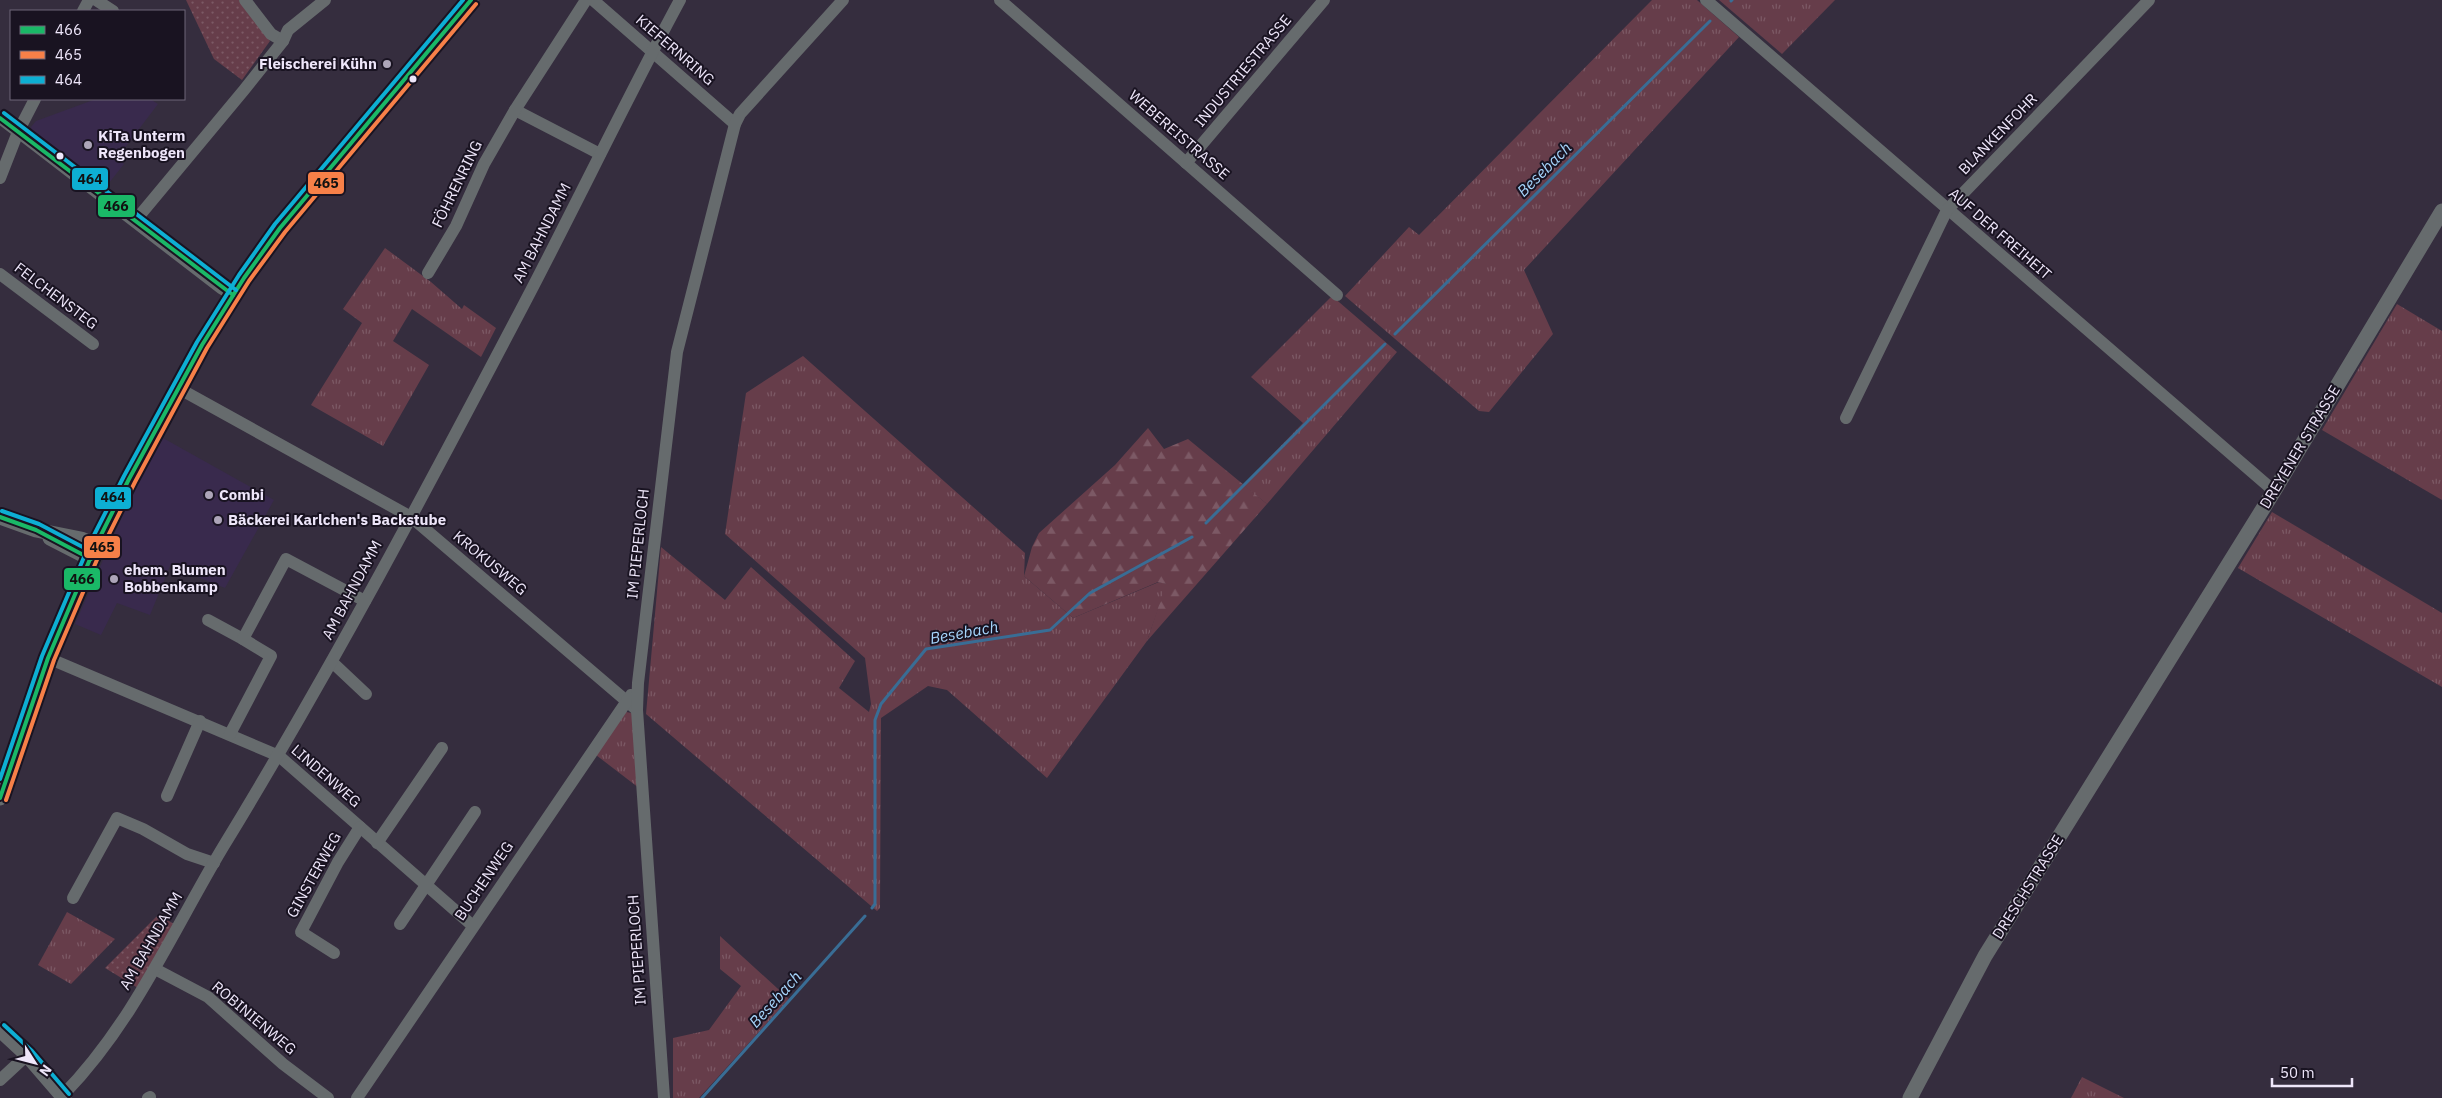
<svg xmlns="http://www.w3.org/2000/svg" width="2442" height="1098" font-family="'IBM Plex Sans',sans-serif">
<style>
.built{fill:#392a4d}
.grass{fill:url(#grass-tufts)}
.forest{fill:url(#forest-firs)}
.park{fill:url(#park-dots)}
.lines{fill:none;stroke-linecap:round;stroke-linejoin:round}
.stream{stroke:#396d95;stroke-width:3}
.minor{stroke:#666b6d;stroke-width:12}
.tertiary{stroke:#666b6d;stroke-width:15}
.bus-1-casing{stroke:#191321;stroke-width:8}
.bus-2-casing{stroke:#191321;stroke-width:8}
.bus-3-casing{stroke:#191321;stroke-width:8}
.bus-1{stroke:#1ab867;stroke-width:4}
.bus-2{stroke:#f78048;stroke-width:4}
.bus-3{stroke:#0dafd3;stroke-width:4}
.poi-dot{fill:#ada5b8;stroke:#191321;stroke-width:2}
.bus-dot{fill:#eee6fa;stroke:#191321;stroke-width:2}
.labels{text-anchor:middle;stroke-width:4;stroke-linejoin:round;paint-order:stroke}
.street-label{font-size:15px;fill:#eee6fa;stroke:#191321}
.poi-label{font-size:15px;font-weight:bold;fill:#eee6fa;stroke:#191321;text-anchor:start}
.water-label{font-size:16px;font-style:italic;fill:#a5d4fb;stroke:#191321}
.line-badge{stroke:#191321;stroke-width:2}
.pale-badge-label{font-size:14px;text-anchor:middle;font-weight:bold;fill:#111}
</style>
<defs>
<pattern id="grass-tufts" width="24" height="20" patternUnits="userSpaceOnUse" patternTransform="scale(1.25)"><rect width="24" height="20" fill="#663d4a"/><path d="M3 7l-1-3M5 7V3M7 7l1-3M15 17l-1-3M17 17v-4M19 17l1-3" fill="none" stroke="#7c5965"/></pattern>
<pattern id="forest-firs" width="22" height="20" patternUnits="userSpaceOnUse" patternTransform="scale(1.25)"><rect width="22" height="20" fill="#663d4a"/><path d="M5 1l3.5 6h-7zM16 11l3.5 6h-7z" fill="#7c5965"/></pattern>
<pattern id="park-dots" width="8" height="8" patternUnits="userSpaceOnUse" patternTransform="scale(1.25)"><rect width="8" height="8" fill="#663d4a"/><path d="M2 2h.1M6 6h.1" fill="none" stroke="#7c5965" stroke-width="1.8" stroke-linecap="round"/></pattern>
</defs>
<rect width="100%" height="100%" fill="#352d3e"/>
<g class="built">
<path d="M96,99H150L158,104L117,158L124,164L105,188L32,132L31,127L36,121Z"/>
<path d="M163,438L274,500L225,588L170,566L150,615L117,603L101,635L75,624L131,496Z"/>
</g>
<g class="grass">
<path d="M1652,0H1697L1739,37L1524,270L1553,334L1489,412L1479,411L1345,296L1409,227L1419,235Z"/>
<path d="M1719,0H1835L1782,54Z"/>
<path d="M385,248L431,282L462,309L464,305L496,328L481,357L412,309L393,341L429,365L383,446L311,405L362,323L343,309Z"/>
<path d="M1332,296L1397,352L1267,504L1243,485L1303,423L1251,377Z"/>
<path d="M2397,304L2442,331V500L2322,430Z"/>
<path d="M803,356L1025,553L1024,576L1073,618L1159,582L1167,584L1147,641L1047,778L947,690L928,686L881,718L880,908L877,911L646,714L661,547L725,600L751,567L855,661L839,688L869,712L871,704L865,658L725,534L746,393Z"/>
<path d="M2272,512L2442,613V687L2238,568Z"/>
<path d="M626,712L632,713L639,788L596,755Z"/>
<path d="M67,912L115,939L71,984L38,965Z"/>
<path d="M720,936L789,999L699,1098H673V1038L709,1030L741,986L720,969Z"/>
<path d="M2082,1077L2124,1098H2071Z"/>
</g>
<path class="forest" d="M1148,428L1164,449L1188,439L1267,504L1147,641L1166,584L1158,582L1073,618L1024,576L1032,547L1039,533L1115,465Z"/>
<g class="park">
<path d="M186,0H239L270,41L242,80L214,59Z"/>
<path d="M158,915L174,924L138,988L105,968Z"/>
</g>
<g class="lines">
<g class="stream">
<path d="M1731,1L1732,0"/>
<path d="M1395,334L1710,21"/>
<path d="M1206,523L1385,344"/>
<path d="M872,908L875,904V720L881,704L926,649L1050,630L1090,593L1192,537"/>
<path d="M702,1098L865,916"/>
</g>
<g class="minor">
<path d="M96,0L113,11"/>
<path d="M245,0L271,34L283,41"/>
<path d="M593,0L735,124"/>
<path d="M1000,0L1337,295"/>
<path d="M1706,0L2274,491"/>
<path d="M83,11L89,0"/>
<path d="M515,110L600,154"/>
<path d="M0,118L221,288L233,295"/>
<path d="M1186,163L1324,0"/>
<path d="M0,178L18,132L35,99"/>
<path d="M135,221L244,90L283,41L288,30L325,0"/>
<path d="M428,273L456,226L484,164L515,110L586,0"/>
<path d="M0,274L93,344"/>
<path d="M178,388L411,517L637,710"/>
<path d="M1846,418L1947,210L2149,0"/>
<path d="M208,620L243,639"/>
<path d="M48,658L279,756L473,926"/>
<path d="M332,662L366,694"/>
<path d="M230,734L271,656L243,639L286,559L365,601"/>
<path d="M167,796L200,721"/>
<path d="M377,843L442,748"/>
<path d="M73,898L117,818L143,829L187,854L214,863"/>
<path d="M400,924L475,812"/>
<path d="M334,953L301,932L338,862L360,827"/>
<path d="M155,969L208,997L283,1064L328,1098"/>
<path d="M0,1080L27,1055"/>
<path d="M62,1096C133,1024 172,932 223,847C331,670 428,487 524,304C577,203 626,100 680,0"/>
<path d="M148,1098L150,1097"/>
<path d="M357,1098L631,695"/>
<path d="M664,1098L637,710L638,683L677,352L735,124L740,114L843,0"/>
</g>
<g class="tertiary">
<path d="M0,517L36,530L81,539L96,545"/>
<path d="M50,538L91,559"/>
<path d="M0,798L48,658L96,545L129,479L202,345L244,278L280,228L471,0"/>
<path d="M0,1030L27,1055L64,1098"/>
<path d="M1910,1098L1985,956L2274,491L2442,211"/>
</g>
<defs>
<g id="bus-1">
<path d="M0,118L233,295"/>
<path d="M0,517L36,530L91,559"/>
<path d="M0,798L48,658L96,545L129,479L202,345L244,278L280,228L471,0"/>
</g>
<path id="bus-2" d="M6,800L54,660L102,548L135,482L207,348L249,281L285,232L476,4"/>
<g id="bus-3">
<path d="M4,113L236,290"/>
<path d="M2,511L39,524L94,553"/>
<path d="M0,779L42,656L90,543L124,476L197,342L239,275L275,224L463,0"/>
<path d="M4,1025L32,1051L69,1094"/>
</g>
</defs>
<use href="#bus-1" class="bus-1-casing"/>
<use href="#bus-2" class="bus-2-casing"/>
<use href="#bus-3" class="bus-3-casing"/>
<use href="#bus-1" class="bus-1"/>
<use href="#bus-2" class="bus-2"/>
<use href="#bus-3" class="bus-3"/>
</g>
<g class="poi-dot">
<circle cx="387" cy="64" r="5"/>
<circle cx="88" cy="145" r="5"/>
<circle cx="209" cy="495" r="5"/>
<circle cx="218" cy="520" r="5"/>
<circle cx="114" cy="579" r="5"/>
</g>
<g class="bus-dot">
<circle cx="413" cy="79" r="4.5"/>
<circle cx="60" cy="156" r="4.5"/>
</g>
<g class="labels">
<g class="street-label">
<text transform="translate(675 50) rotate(41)" y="5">KIEFERNRING</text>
<text transform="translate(1243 71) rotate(-50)" y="5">INDUSTRIESTRASSE</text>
<text transform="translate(1998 134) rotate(-46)" y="5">BLANKENFOHR</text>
<text transform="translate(1179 135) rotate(41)" y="5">WEBEREISTRASSE</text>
<text transform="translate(457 184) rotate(-64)" y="5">FÖHRENRING</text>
<text transform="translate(542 233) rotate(-63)" y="5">AM BAHNDAMM</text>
<text transform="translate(2000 234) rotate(41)" y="5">AUF DER FREIHEIT</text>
<text transform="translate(56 296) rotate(37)" y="5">FELCHENSTEG</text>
<text transform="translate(2300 447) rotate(-59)" y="5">DREYENER STRASSE</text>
<text transform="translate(638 544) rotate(-84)" y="5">IM PIEPERLOCH</text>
<text transform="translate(490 563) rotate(40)" y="5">KROKUSWEG</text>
<text transform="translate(352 590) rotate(-62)" y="5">AM BAHNDAMM</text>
<text transform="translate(326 776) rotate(41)" y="5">LINDENWEG</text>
<text transform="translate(314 875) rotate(-61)" y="5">GINSTERWEG</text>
<text transform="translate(484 881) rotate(-56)" y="5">BUCHENWEG</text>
<text transform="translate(2028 887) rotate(-58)" y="5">DRESCHSTRASSE</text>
<text transform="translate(151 941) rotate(-60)" y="5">AM BAHNDAMM</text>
<text transform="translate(637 950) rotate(-94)" y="5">IM PIEPERLOCH</text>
<text transform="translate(254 1018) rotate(40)" y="5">ROBINIENWEG</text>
</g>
<g class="poi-label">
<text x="377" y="69" text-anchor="end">Fleischerei Kühn</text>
<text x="98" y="141">KiTa Unterm<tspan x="98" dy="17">Regenbogen</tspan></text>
<text x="219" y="500">Combi</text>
<text x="228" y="525">Bäckerei Karlchen's Backstube</text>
<text x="124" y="575">ehem. Blumen<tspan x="124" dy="17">Bobbenkamp</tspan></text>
</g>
<g class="water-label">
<text transform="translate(1544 169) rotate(-45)" y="6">Besebach</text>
<text transform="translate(964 632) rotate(-10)" y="6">Besebach</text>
<text transform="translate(775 999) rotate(-48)" y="6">Besebach</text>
</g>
</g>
<g class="line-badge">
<rect x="71" y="167" width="38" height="24" rx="5" fill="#0dafd3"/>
<rect x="307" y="171" width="38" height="24" rx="5" fill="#f78048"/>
<rect x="97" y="194" width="39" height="24" rx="5" fill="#1ab867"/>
<rect x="94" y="486" width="38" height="24" rx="5" fill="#0dafd3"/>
<rect x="83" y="535" width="38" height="24" rx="5" fill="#f78048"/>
<rect x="63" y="567" width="38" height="24" rx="5" fill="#1ab867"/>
</g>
<g class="pale-badge-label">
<text x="90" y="184">464</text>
<text x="326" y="188">465</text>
<text x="116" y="211">466</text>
<text x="113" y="502">464</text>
<text x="102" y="552">465</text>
<text x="82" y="584">466</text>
</g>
<rect x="10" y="10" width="175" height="90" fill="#191321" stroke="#6e6778"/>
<rect x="20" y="26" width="25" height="8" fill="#1ab867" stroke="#6e6778"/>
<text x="55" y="35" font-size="15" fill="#eee6fa">466</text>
<rect x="20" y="51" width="25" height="8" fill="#f78048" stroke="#6e6778"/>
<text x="55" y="60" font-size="15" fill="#eee6fa">465</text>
<rect x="20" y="76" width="25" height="8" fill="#0dafd3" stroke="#6e6778"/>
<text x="55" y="85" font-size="15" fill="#eee6fa">464</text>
<g transform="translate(35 1063) rotate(126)" stroke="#191321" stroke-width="4" paint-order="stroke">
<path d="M0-4L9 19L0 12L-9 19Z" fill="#eee6fa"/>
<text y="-8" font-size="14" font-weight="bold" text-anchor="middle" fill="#eee6fa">N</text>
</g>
<path d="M2272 1078v8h80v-8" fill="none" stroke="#eee6fa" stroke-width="2.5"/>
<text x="2280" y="1078" font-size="15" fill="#eee6fa" stroke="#191321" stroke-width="4" paint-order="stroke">50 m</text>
</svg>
